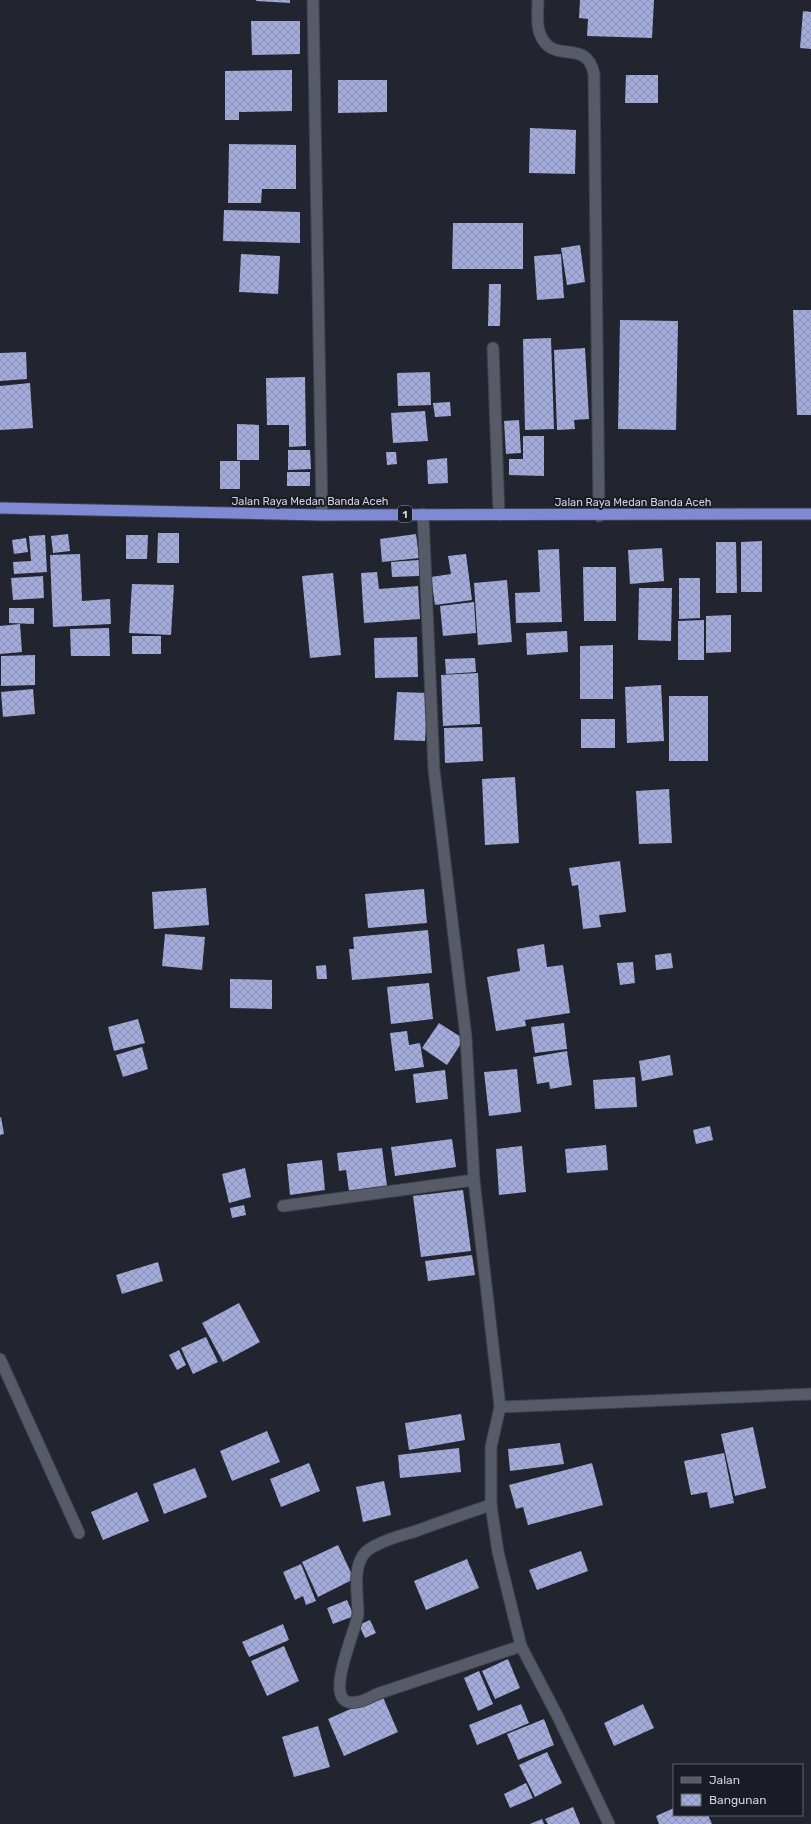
<svg xmlns="http://www.w3.org/2000/svg" width="811" height="1824" font-family="Rubik,sans-serif">
<style>
.building{fill:url(#building-cross-hatch)}
.lines{fill:none;stroke-linecap:round;stroke-linejoin:round}
.minor-casing{stroke:#3f404a;stroke-width:13}
.trunk-casing{stroke:#3f404a;stroke-width:13}
.minor{stroke:#575a67;stroke-width:11}
.trunk{stroke:#8089d4;stroke-width:11}
.labels{text-anchor:middle;stroke-width:4;stroke-linejoin:round;paint-order:stroke}
.shield{fill:#191b25;stroke:#999ba4;stroke-width:1}
.shield-label{font-size:10px;font-weight:bold;fill:#d0d2da}
.street-label{font-size:11px;fill:#d0d2da;stroke:#191b25}
</style>
<defs>
<pattern id="building-cross-hatch" width="8" height="8" patternUnits="userSpaceOnUse"><rect width="8" height="8" fill="#a3abda"/><path d="M0 0l8 8M0 8l8-8" fill="none" stroke="#8a90b4"/></pattern>
</defs>
<rect width="100%" height="100%" fill="#22242f"/>
<g class="building">
<path d="M256,0H290V3L256,1Z"/>
<path d="M580,0H654L652,38L587,36L588,19L579,18Z"/>
<path d="M803,11L811,12V49L800,48Z"/>
<path d="M251,21H300V54L252,55Z"/>
<path d="M292,70V111L239,112V120H225V71Z"/>
<path d="M626,75H658V103H625Z"/>
<path d="M338,80H387V112L338,113Z"/>
<path d="M530,128L576,130L575,174L529,173Z"/>
<path d="M229,144L296,145V189H262L261,203H228Z"/>
<path d="M224,210L300,212V243L223,241Z"/>
<path d="M453,223H523V269H452Z"/>
<path d="M580,245L585,282L567,285L561,248Z"/>
<path d="M241,254L280,256L278,294L239,292Z"/>
<path d="M561,254L564,298L537,300L534,256Z"/>
<path d="M489,284H501L500,326H488Z"/>
<path d="M793,310H811V415H797Z"/>
<path d="M620,320L678,321L676,430L618,429Z"/>
<path d="M551,338L554,429L525,430L523,339Z"/>
<path d="M585,348L589,419L574,420L575,429L557,430L554,350Z"/>
<path d="M26,352L27,379L0,381V353Z"/>
<path d="M430,372L431,405L398,406L397,373Z"/>
<path d="M305,377L306,446L289,447V425H267L266,378Z"/>
<path d="M30,383L33,428L0,430V386Z"/>
<path d="M450,402L451,416L435,417L433,403Z"/>
<path d="M425,411L428,441L393,443L391,413Z"/>
<path d="M519,420L521,453L506,454L504,421Z"/>
<path d="M237,424L259,425V460H237Z"/>
<path d="M523,436H544V476L509,475V459H523Z"/>
<path d="M288,450H310L311,469L288,470Z"/>
<path d="M386,452H396L397,464L387,465Z"/>
<path d="M447,458L448,483L428,484L427,460Z"/>
<rect x="220" y="461" width="20" height="28"/>
<rect x="287" y="472" width="23" height="14"/>
<path d="M158,533H179V563H157Z"/>
<path d="M68,534L70,551L53,553L51,536Z"/>
<path d="M416,534L419,558L382,562L380,539Z"/>
<path d="M45,535L47,572L14,574L13,562L31,561L29,536Z"/>
<path d="M126,535H148L147,559H126Z"/>
<path d="M26,538L28,552L14,554L12,540Z"/>
<path d="M762,541V592H741V542Z"/>
<path d="M716,542H736L737,593H716Z"/>
<path d="M662,548L664,581L630,584L628,550Z"/>
<path d="M559,549L562,622L516,623L515,593L540,592L538,550Z"/>
<path d="M80,554L82,601L110,599L111,624L53,627L50,555Z"/>
<path d="M466,554L472,600L435,605L431,577L451,574L448,556Z"/>
<path d="M419,560V576L392,577L391,562Z"/>
<path d="M583,567H616V621H584Z"/>
<path d="M377,572L379,589L418,586L420,619L364,623L361,573Z"/>
<path d="M333,573L341,655L310,658L302,576Z"/>
<path d="M43,576L44,598L13,600L11,578Z"/>
<path d="M679,578H700V618L679,619Z"/>
<path d="M507,580L512,642L478,645L474,583Z"/>
<path d="M132,584L174,585L171,635L129,633Z"/>
<path d="M639,588H672L671,641L638,640Z"/>
<path d="M474,602L476,633L443,636L440,606Z"/>
<path d="M9,608H34V624L9,623Z"/>
<path d="M731,615V652L706,653V616Z"/>
<path d="M704,620V660H678V621Z"/>
<path d="M20,624L22,652L0,654V626Z"/>
<path d="M109,628L110,656H71L70,629Z"/>
<path d="M567,631L568,652L527,655L526,633Z"/>
<rect x="132" y="636" width="29" height="18"/>
<path d="M417,637L418,677L375,678L374,638Z"/>
<path d="M613,645V699H580V646Z"/>
<path d="M35,655V685L1,686V656Z"/>
<path d="M475,658L476,672L446,674L445,659Z"/>
<path d="M478,673L480,724L443,726L441,675Z"/>
<path d="M661,685L664,741L627,743L625,687Z"/>
<path d="M33,689L35,714L3,717L1,692Z"/>
<path d="M397,692L428,693L425,741L394,740Z"/>
<rect x="669" y="696" width="39" height="65"/>
<rect x="581" y="719" width="34" height="29"/>
<path d="M482,727L483,761L445,763L444,728Z"/>
<path d="M515,777L519,843L485,845L482,779Z"/>
<path d="M669,789L672,843L639,844L636,791Z"/>
<path d="M620,861L626,912L599,915L601,927L583,929L578,885L572,886L569,868Z"/>
<path d="M206,888L209,925L154,929L152,892Z"/>
<path d="M424,889L427,923L368,928L365,894Z"/>
<path d="M428,930L432,973L352,980L349,949H354L353,937Z"/>
<path d="M165,934L205,937L202,970L162,966Z"/>
<path d="M544,944L547,967L563,965L570,1013L525,1020L526,1026L496,1031L487,977L520,971L517,949Z"/>
<path d="M671,953L673,968L656,970L655,955Z"/>
<path d="M633,962L635,983L620,985L617,963Z"/>
<path d="M326,965L327,979H317L316,966Z"/>
<path d="M230,979L272,980V1009L230,1008Z"/>
<path d="M429,983L433,1019L391,1024L387,987Z"/>
<path d="M138,1019L145,1043L114,1051L108,1027Z"/>
<path d="M439,1023L464,1039L447,1065L422,1048Z"/>
<path d="M564,1023L567,1049L535,1053L531,1027Z"/>
<path d="M407,1031L409,1045L420,1043L424,1067L395,1071L390,1033Z"/>
<path d="M142,1047L148,1069L123,1077L116,1055Z"/>
<path d="M567,1051L572,1085L550,1089L549,1082L537,1084L533,1057Z"/>
<path d="M670,1055L673,1075L642,1081L639,1061Z"/>
<path d="M517,1069L521,1112L489,1116L484,1072Z"/>
<path d="M445,1070L448,1099L416,1103L413,1074Z"/>
<path d="M635,1077L637,1107L595,1109L593,1080Z"/>
<path d="M1,1117L4,1134L0,1135V1118Z"/>
<path d="M710,1126L713,1140L696,1144L693,1130Z"/>
<path d="M452,1139L456,1167L395,1176L391,1147Z"/>
<path d="M606,1145L608,1170L567,1173L565,1149Z"/>
<path d="M522,1146L526,1192L499,1195L496,1149Z"/>
<path d="M382,1148L387,1186L349,1191L346,1170L339,1171L337,1153Z"/>
<path d="M322,1160L325,1190L290,1195L287,1164Z"/>
<path d="M245,1168L251,1197L229,1203L222,1174Z"/>
<path d="M463,1190L471,1251L421,1257L413,1196Z"/>
<path d="M244,1205L246,1215L232,1218L230,1208Z"/>
<path d="M472,1255L475,1275L428,1281L425,1261Z"/>
<path d="M158,1262L163,1281L122,1294L116,1275Z"/>
<path d="M239,1303L260,1342L223,1362L202,1323Z"/>
<path d="M206,1337L218,1362L193,1374L181,1348Z"/>
<path d="M179,1350L186,1365L177,1370L169,1355Z"/>
<path d="M461,1414L465,1440L409,1450L405,1423Z"/>
<path d="M753,1427L766,1488L735,1496L721,1434Z"/>
<path d="M267,1431L280,1462L232,1481L220,1451Z"/>
<path d="M560,1443L564,1464L510,1471L508,1449Z"/>
<path d="M459,1448L461,1472L400,1478L398,1455Z"/>
<path d="M724,1453L734,1503L710,1508L707,1492L691,1495L684,1461Z"/>
<path d="M309,1463L320,1491L281,1507L270,1479Z"/>
<path d="M592,1463L603,1505L528,1525L523,1507L516,1509L509,1485Z"/>
<path d="M195,1468L207,1497L164,1514L153,1484Z"/>
<path d="M384,1481L391,1515L363,1522L356,1487Z"/>
<path d="M137,1492L149,1521L103,1540L91,1512Z"/>
<path d="M338,1545L354,1579L318,1597L302,1562Z"/>
<path d="M581,1551L588,1571L537,1590L529,1570Z"/>
<path d="M467,1559L479,1588L426,1610L414,1581Z"/>
<path d="M301,1564L316,1601L306,1605L303,1596L295,1600L283,1572Z"/>
<path d="M347,1600L354,1616L333,1624L327,1608Z"/>
<path d="M370,1620L376,1633L365,1638L359,1625Z"/>
<path d="M283,1624L289,1640L249,1657L242,1642Z"/>
<path d="M284,1646L299,1681L267,1696L251,1661Z"/>
<path d="M508,1659L520,1688L495,1699L482,1671Z"/>
<path d="M479,1671L493,1704L478,1711L464,1678Z"/>
<path d="M382,1695L398,1732L344,1756L328,1719Z"/>
<path d="M521,1704L529,1723L477,1745L469,1725Z"/>
<path d="M643,1704L654,1728L614,1746L604,1723Z"/>
<path d="M544,1719L554,1745L518,1760L507,1734Z"/>
<path d="M318,1726L330,1767L294,1777L282,1737Z"/>
<path d="M547,1752L562,1783L535,1797L519,1765Z"/>
<path d="M526,1783L533,1798L510,1808L504,1794Z"/>
<path d="M573,1807L580,1824H548L545,1819Z"/>
<path d="M674,1808V1815H708L712,1824H659L656,1816Z"/>
<path d="M542,1819L544,1824H530Z"/>
</g>
<g class="lines">
<defs>
<g id="minor">
<path d="M313,0L322,515"/>
<path d="M538,0C538,10 536,25 540,34C553,67 586,36 594,74L599,516"/>
<path d="M493,348L499,515"/>
<path d="M423,514L434,770L466,1037L474,1180L500,1407L491,1447V1505L498,1552L521,1646L559,1719L609,1824"/>
<path d="M283,1206L474,1180"/>
<path d="M0,1359L79,1533"/>
<path d="M500,1407L811,1394"/>
<path d="M491,1505C466,1513 441,1522 416,1531C404,1535 390,1538 379,1544C373,1546 365,1551 362,1557C353,1571 358,1598 358,1614C357,1629 318,1710 357,1702C364,1701 371,1697 377,1694L521,1646"/>
</g>
<path id="trunk" d="M0,508L322,515L811,514"/>
</defs>
<use href="#minor" class="minor-casing"/>
<use href="#trunk" class="trunk-casing"/>
<use href="#minor" class="minor"/>
<use href="#trunk" class="trunk"/>
</g>
<g class="labels">
<rect class="shield" x="398" y="506" width="14" height="16" rx="3"/>
<g class="shield-label">
<text x="405" y="518">1</text>
</g>
<g class="street-label">
<text x="310" y="505">Jalan Raya Medan Banda Aceh</text>
<text x="633" y="506">Jalan Raya Medan Banda Aceh</text>
</g>
</g>
<rect x="673" y="1764" width="130" height="52" fill="#191b25" stroke="#62646d"/>
<rect x="681" y="1777" width="20" height="6" fill="#575a67" stroke="#62646d"/>
<text x="709" y="1784" font-size="12" fill="#d0d2da">Jalan</text>
<rect x="681" y="1794" width="20" height="12" fill="url(#building-cross-hatch)" stroke="#62646d"/>
<text x="709" y="1804" font-size="12" fill="#d0d2da">Bangunan</text>
</svg>
